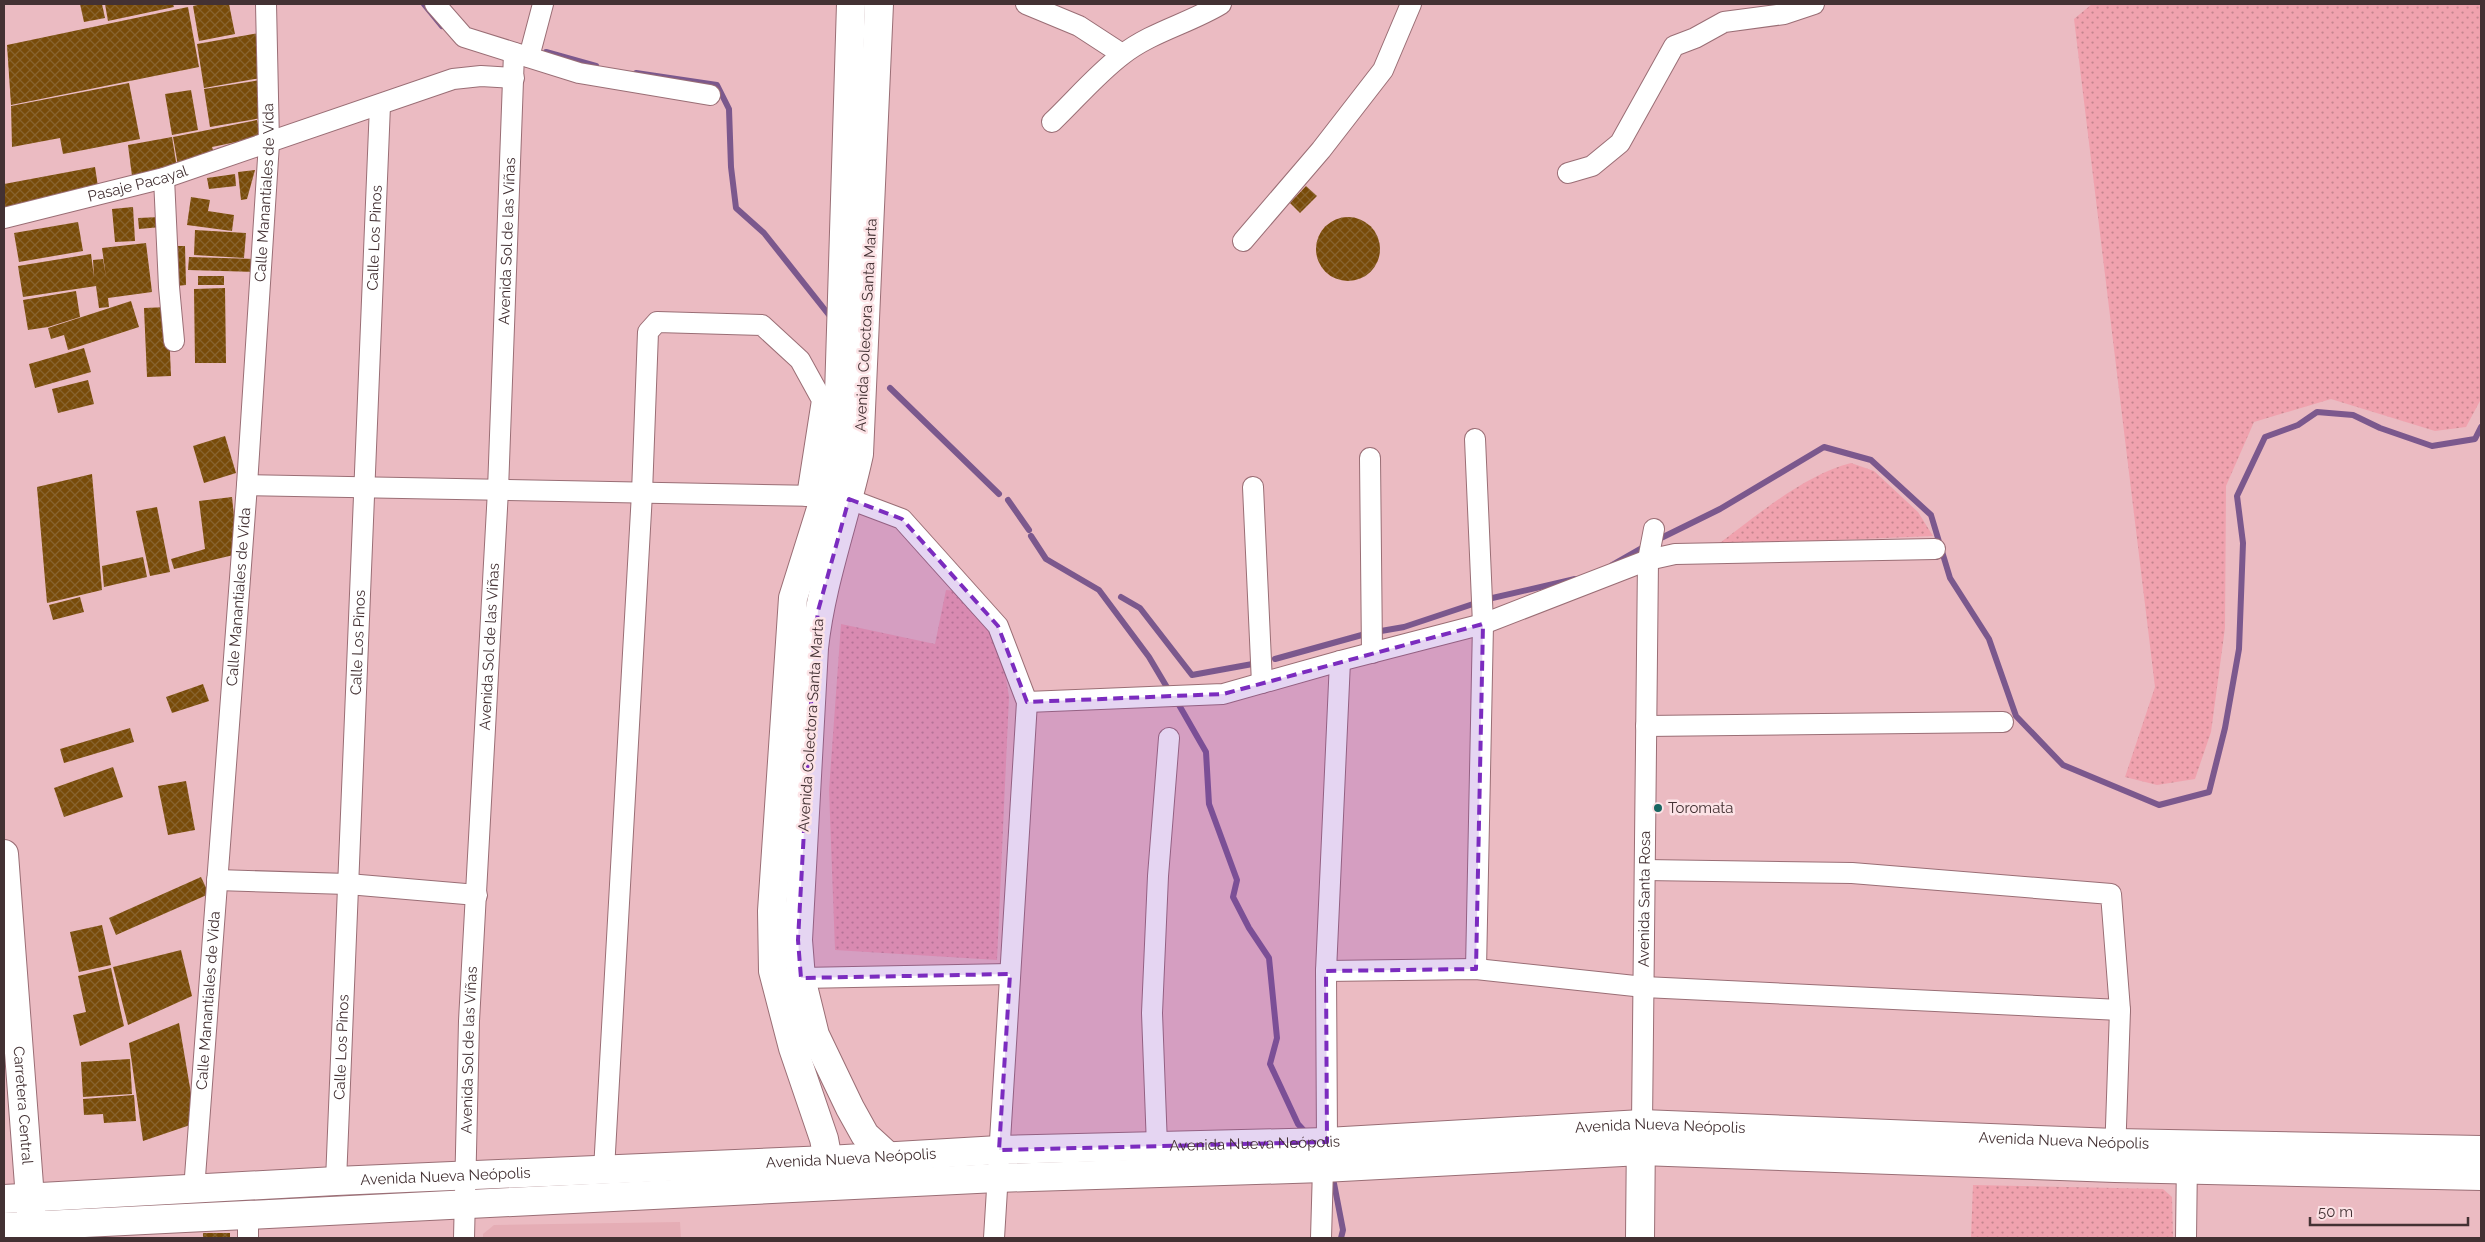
<svg xmlns="http://www.w3.org/2000/svg" width="2485" height="1242" font-family="Raleway,sans-serif">
<style>
.built{fill:#e5adb5}
.grass{fill:url(#grass-dots)}
.lines{fill:none;stroke-linecap:round;stroke-linejoin:round}
.stream{stroke:#7b588d;stroke-width:6}
.building{fill:url(#building-cross-hatch)}
.street-casing{stroke:#9a6e75;stroke-width:22}
.secondary-casing{stroke:#9a6e75;stroke-width:30}
.highway-casing{stroke:#9a6e75;stroke-width:30}
.street{stroke:#fff;stroke-width:20}
.secondary{stroke:#fff;stroke-width:28}
.highway{stroke:#fff;stroke-width:28}
.marked{fill:#7b2cbf;fill-opacity:0.2;stroke:#7b2cbf;stroke-width:4;stroke-dasharray:10 6;stroke-linejoin:round}
.poi-dot{fill:#196661;stroke:#fce3e6;stroke-width:2}
.labels{text-anchor:middle;stroke-width:5;stroke-linejoin:round;paint-order:stroke}
.street-label{font-size:15px;fill:#433133;stroke:#fce3e6}
.poi-label{font-size:15px;fill:#433133;stroke:#fce3e6;text-anchor:start}
</style>
<defs>
<pattern id="grass-dots" width="8" height="8" patternUnits="userSpaceOnUse" patternTransform="scale(1.25)"><rect width="8" height="8" fill="#f0a2ae"/><path d="M2 2h.1M6 6h.1" fill="none" stroke="#c4858e" stroke-width="1.8" stroke-linecap="round"/></pattern>
<pattern id="building-cross-hatch" width="8" height="8" patternUnits="userSpaceOnUse" patternTransform="scale(1.25)"><rect width="8" height="8" fill="#784b09"/><path d="M0 0l8 8M0 8l8-8" fill="none" stroke="#88632e"/></pattern>
</defs>
<rect width="100%" height="100%" fill="#ebbbc2"/>
<path class="built" d="M680,1222L681,1238H483V1234L494,1225Z"/>
<g class="grass">
<path d="M2092,4H2481V399L2466,427L2435,431L2331,399L2254,422L2226,486L2225,628L2211,732L2195,779L2157,785L2125,777L2155,687L2074,19Z"/>
<path d="M1851,463L1874,471L1918,512L1933,536L1717,545C1758,515 1802,476 1851,463Z"/>
<path d="M946,590L970,592L1000,640L1009,697L997,960L835,950L829,790L841,624L935,644Z"/>
<path d="M1973,1185L2163,1189L2172,1197L2173,1238H1971Z"/>
</g>
<g class="lines">
<g class="stream">
<path d="M424,4L442,26"/>
<path d="M546,52L596,66"/>
<path d="M636,73L717,85L729,109L731,167L736,208L764,233L833,320"/>
<path d="M890,388L999,494"/>
<path d="M1008,500L1029,530"/>
<path d="M1031,536L1046,559L1099,590L1149,657L1168,689"/>
<path d="M1657,540L1720,509L1824,447L1871,460L1931,515L1950,578L1989,639L2016,716L2063,765L2159,805L2209,792L2225,728L2239,649L2243,543L2237,496L2265,437L2298,425L2317,412L2353,415L2380,428L2432,446L2475,439L2481,427"/>
<path d="M1612,565L1647,545"/>
<path d="M1121,597L1140,608L1192,675L1258,663"/>
<path d="M1381,631L1404,627L1488,599L1575,579"/>
<path d="M1275,659L1369,633"/>
<path d="M1179,705L1206,752L1209,804L1237,880L1233,897L1249,928L1269,958L1277,1038L1270,1064L1298,1124L1308,1135"/>
<path d="M1332,1173L1343,1230L1341,1238"/>
</g>
</g>
<g class="building">
<path d="M80,4H102L105,18L84,22Z"/>
<path d="M105,4H173L174,7L108,21Z"/>
<path d="M202,4H229L235,34L199,41L193,6Z"/>
<path d="M188,7L199,67L11,105L7,45Z"/>
<path d="M259,33L266,77L204,88L197,44Z"/>
<path d="M260,80L267,117L210,127L204,89Z"/>
<path d="M129,83L140,139L63,154L60,138L12,147L11,106Z"/>
<path d="M191,90L198,130L172,135L165,94Z"/>
<path d="M257,120L261,137L212,147L216,159L178,166L173,137Z"/>
<path d="M172,137L177,168L132,176L128,145Z"/>
<path d="M95,167L99,193L4,211V184Z"/>
<path d="M255,170L247,199L241,200L238,172Z"/>
<path d="M235,174L236,186L209,189L207,178Z"/>
<path d="M1306,186L1317,196L1300,213L1290,203Z"/>
<path d="M191,197L210,200L208,211L234,215L232,231L187,225Z"/>
<path d="M133,207L135,241L115,242L112,209Z"/>
<circle cx="1348" cy="249" r="32"/>
<path d="M160,217L161,227L139,229L138,218Z"/>
<path d="M78,222L83,251L19,262L14,233Z"/>
<path d="M195,230L246,233L244,258L194,255Z"/>
<path d="M146,243L152,292L108,298L109,307L99,308L96,286L23,297L18,266L91,254L94,277L93,260L103,259L106,277L102,248Z"/>
<path d="M175,246H185L186,285L176,286Z"/>
<path d="M189,257L257,259L256,272L188,270Z"/>
<rect x="198" y="276" width="26" height="9"/>
<path d="M225,288L226,363H195L194,289Z"/>
<path d="M76,291L80,317L48,327L28,330L23,300Z"/>
<path d="M131,301L139,327L68,350L64,335L51,339L48,328Z"/>
<path d="M168,307L171,376L147,377L144,308Z"/>
<path d="M84,348L91,372L35,388L29,364Z"/>
<path d="M88,380L94,404L58,413L52,389Z"/>
<path d="M225,436L236,473L204,483L193,446Z"/>
<path d="M92,474L102,590L47,603L37,487Z"/>
<path d="M232,497L238,554L174,569L171,559L205,549L199,501Z"/>
<path d="M157,507L170,572L150,576L136,511Z"/>
<path d="M143,557L147,577L104,587L102,566Z"/>
<path d="M80,597L84,612L53,620L49,605Z"/>
<path d="M203,684L209,701L172,713L166,697Z"/>
<path d="M130,728L134,742L64,763L60,749Z"/>
<path d="M113,767L123,797L64,817L54,788Z"/>
<path d="M186,781L195,830L168,835L158,786Z"/>
<path d="M201,877L209,894L116,935L109,918Z"/>
<path d="M102,925L111,965L79,972L70,932Z"/>
<path d="M181,950L192,996L128,1025L113,967Z"/>
<path d="M111,968L124,1026L80,1046L73,1015L86,1012L78,976Z"/>
<path d="M179,1023L196,1123L143,1141L129,1043Z"/>
<path d="M130,1059L132,1094L83,1097L81,1062Z"/>
<path d="M134,1095L136,1121L104,1123L103,1114L84,1115L83,1099Z"/>
<rect x="203" y="1233" width="27" height="5"/>
</g>
<g class="lines">
<defs>
<g id="street">
<path d="M435,4L464,37L579,73L710,95"/>
<path d="M1026,4L1079,26L1122,54"/>
<path d="M529,57L543,4"/>
<path d="M1052,122C1075,100 1097,74 1122,55C1151,32 1190,23 1221,4"/>
<path d="M1568,173L1592,166L1620,143L1674,46L1695,38L1724,22L1784,14L1814,4"/>
<path d="M164,178L169,287L174,341"/>
<path id="s1" d="M4,218L164,178L453,79L481,76L514,78"/>
<path d="M1243,241L1321,150L1383,70L1411,4"/>
<path d="M1475,439L1483,624L1476,969"/>
<path d="M1370,458L1372,653"/>
<path d="M247,485L820,496"/>
<path d="M1253,487L1262,683"/>
<path d="M849,499L902,519L998,626L1027,702L994,1238"/>
<path d="M1027,702L1223,694L1340,661L1483,624L1648,560L1675,554L1935,549"/>
<path d="M1646,726L2003,722"/>
<path d="M1645,870L1852,873L2111,894L2120,1010L2115,1155"/>
<path d="M217,880L348,884L477,895"/>
<path d="M1326,971L1476,969L1644,987L2120,1010"/>
<path d="M801,978L1010,974"/>
<path id="s2" d="M1642,1124L1648,560L1654,529"/>
<path d="M1327,1142L1326,971L1340,661"/>
<path d="M1157,1146L1152,1013L1158,876L1169,738"/>
<path d="M604,1170L642,493L648,332L657,322L762,325L800,360L822,400L807,496"/>
<path id="s3" d="M336,1181L380,105"/>
<path id="s4" d="M194,1190L247,485L269,143L266,4"/>
<path d="M248,1238V1214"/>
<path id="s5" d="M464,1238L469,1021L498,490L514,53"/>
<path d="M1321,1238L1323,1168"/>
<path d="M2186,1238L2187,1158"/>
</g>
<g id="secondary">
<path d="M879,4L859,454C845,519 821,582 814,648L798,940L801,978L815,1035L850,1108L865,1135L889,1157"/>
<path d="M828,1160L824,1139L793,1048L773,971L772,911L793,598L825,496L838,428L851,4"/>
<path id="s6" d="M4,1199L336,1181L828,1160L999,1150L1327,1142L1642,1124L2115,1143L2481,1150"/>
<path d="M4,1227L997,1178L1323,1168L1641,1151L2115,1168L2481,1176"/>
<path d="M1640,1238L1641,1132"/>
</g>
<g id="highway">
<path id="s7" d="M4,854L33,1238"/>
</g>
</defs>
<use href="#street" class="street-casing"/>
<use href="#secondary" class="secondary-casing"/>
<use href="#highway" class="highway-casing"/>
<use href="#street" class="street"/>
<use href="#secondary" class="secondary"/>
<use href="#highway" class="highway"/>
</g>
<path class="marked" d="M849,499L902,519L998,626L1027,702L1223,694L1483,624L1476,969L1326,971L1327,1142L999,1150L1010,974L801,978L798,940L814,648L818,611Z"/>
<circle class="poi-dot" cx="1658" cy="808" r="5"/>
<g class="labels">
<g class="street-label">
<text dy="5" stroke="none"><textPath href="#s1" startOffset="138">Pasaje Pacayal</textPath></text>
<text dy="5" stroke="none"><textPath href="#s4" startOffset="1000">Calle Manantiales de Vida</textPath></text>
<text dy="5" stroke="none"><textPath href="#s3" startOffset="944">Calle Los Pinos</textPath></text>
<text dy="5" stroke="none"><textPath href="#s5" startOffset="998">Avenida Sol de las Viñas</textPath></text>
<text transform="translate(866 325) rotate(-87)" y="5">Avenida Colectora Santa Marta</text>
<text dy="5" stroke="none"><textPath href="#s4" startOffset="595">Calle Manantiales de Vida</textPath></text>
<text dy="5" stroke="none"><textPath href="#s3" startOffset="539">Calle Los Pinos</textPath></text>
<text dy="5" stroke="none"><textPath href="#s5" startOffset="592">Avenida Sol de las Viñas</textPath></text>
<text transform="translate(811 725) rotate(-86)" y="5">Avenida Colectora Santa Marta</text>
<text dy="5" stroke="none"><textPath href="#s2" startOffset="225">Avenida Santa Rosa</textPath></text>
<text dy="5" stroke="none"><textPath href="#s4" startOffset="190">Calle Manantiales de Vida</textPath></text>
<text dy="5" stroke="none"><textPath href="#s3" startOffset="134">Calle Los Pinos</textPath></text>
<text dy="5" stroke="none"><textPath href="#s5" startOffset="188">Avenida Sol de las Viñas</textPath></text>
<text dy="5" stroke="none"><textPath href="#s7" startOffset="252">Carretera Central</textPath></text>
<text dy="5" stroke="none"><textPath href="#s6" startOffset="1658">Avenida Nueva Neópolis</textPath></text>
<text dy="5" stroke="none"><textPath href="#s6" startOffset="2062">Avenida Nueva Neópolis</textPath></text>
<text dy="5" stroke="none"><textPath href="#s6" startOffset="1252">Avenida Nueva Neópolis</textPath></text>
<text dy="5" stroke="none"><textPath href="#s6" startOffset="848">Avenida Nueva Neópolis</textPath></text>
<text dy="5" stroke="none"><textPath href="#s6" startOffset="442">Avenida Nueva Neópolis</textPath></text>
</g>
<g class="poi-label">
<text x="1668" y="813">Toromata</text>
</g>
</g>
<rect width="2485" height="1242" fill="none" stroke="#433133" stroke-width="10"/>
<path d="M2310 1217v8h158v-8" fill="none" stroke="#433133" stroke-width="2.5"/>
<text x="2318" y="1217" font-size="15" fill="#433133" stroke="#fce3e6" stroke-width="4" paint-order="stroke">50 m</text>
</svg>
